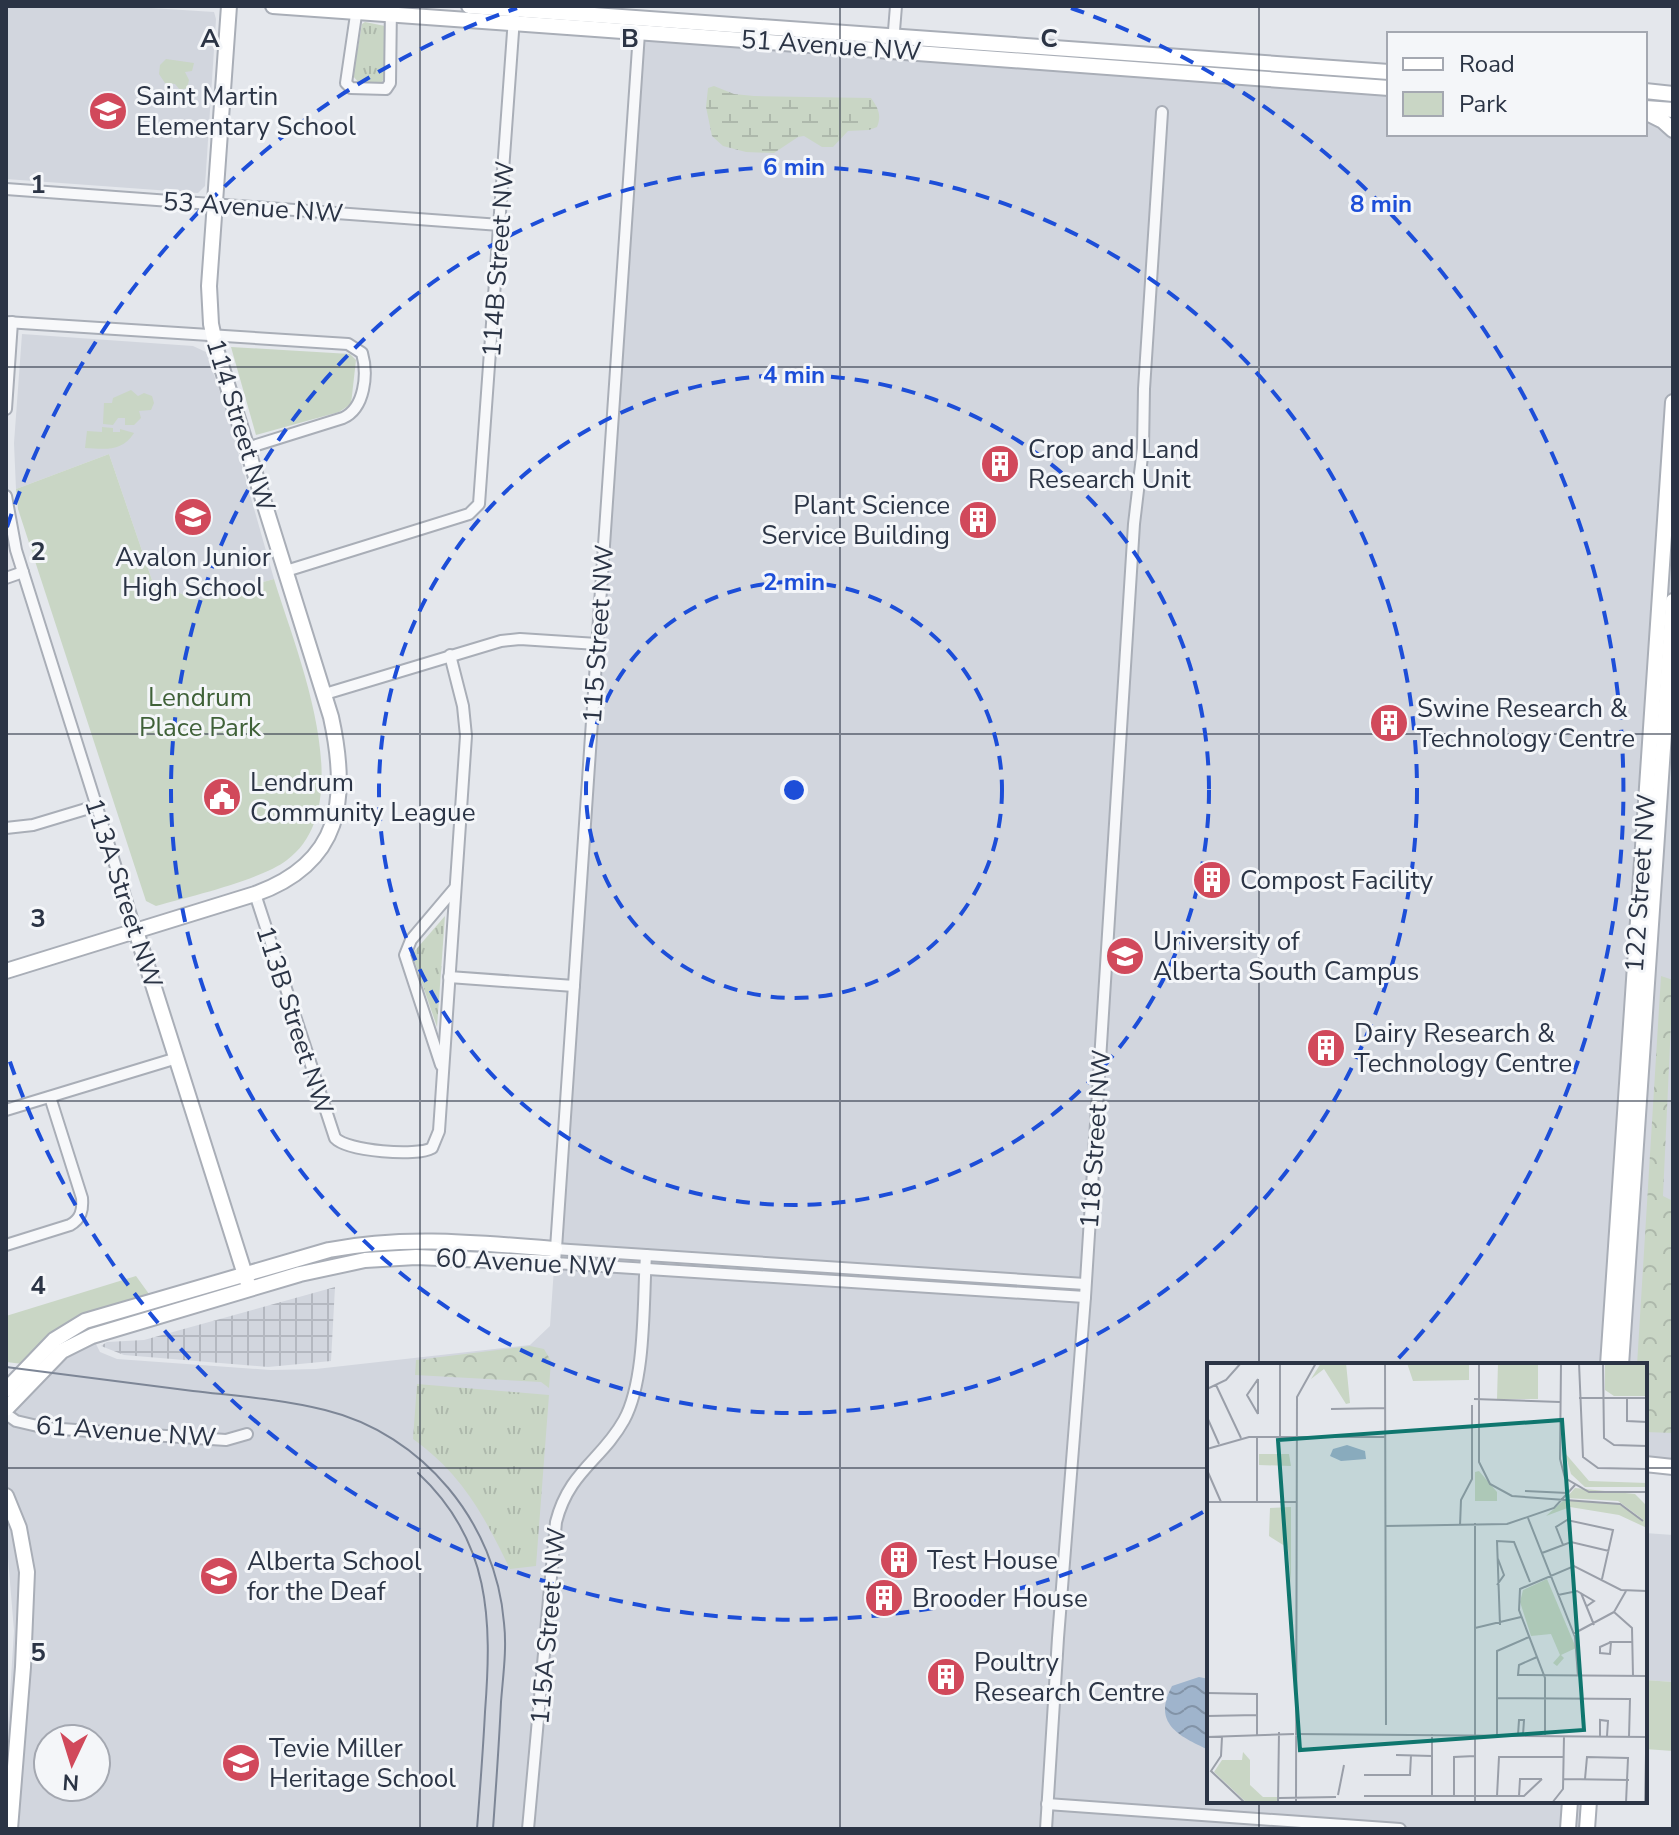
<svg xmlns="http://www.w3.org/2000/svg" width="1679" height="1835" font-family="'Nunito Sans',sans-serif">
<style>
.built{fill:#d2d6de;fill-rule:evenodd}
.industrial{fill:url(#industrial-grid)}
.grass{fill:url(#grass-tufts)}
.forest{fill:url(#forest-crowns)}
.wetland{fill:url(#wetland-marsh)}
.park{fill:#c9d6c5}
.water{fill:url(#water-waves)}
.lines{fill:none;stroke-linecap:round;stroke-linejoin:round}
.street-casing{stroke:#a9aeb7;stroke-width:14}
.secondary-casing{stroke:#a9aeb7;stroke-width:18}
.street{stroke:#f7f8fa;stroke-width:10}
.secondary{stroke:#fff;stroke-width:14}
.tram{stroke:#7d8696;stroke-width:2}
.grid{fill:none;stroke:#2b3445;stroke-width:2;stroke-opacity:0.55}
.ring{fill:none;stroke:#1d4ed8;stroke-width:4;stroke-dasharray:14 10}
.labels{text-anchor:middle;stroke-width:6;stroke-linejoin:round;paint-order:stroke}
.street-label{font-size:26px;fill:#2b3445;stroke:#f4f6f9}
.poi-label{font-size:26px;fill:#2b3445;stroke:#f4f6f9;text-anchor:start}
.park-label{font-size:26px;fill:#3f6138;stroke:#f4f6f9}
.inset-road{fill:none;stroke:#9a9fa9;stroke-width:2}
.view{fill:#0f766e;fill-opacity:0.15;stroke:#0f766e;stroke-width:4}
.inset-edge{fill:none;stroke:#2b3445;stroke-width:4}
.grid-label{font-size:26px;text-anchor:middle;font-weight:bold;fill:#2b3445;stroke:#f4f6f9;stroke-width:6;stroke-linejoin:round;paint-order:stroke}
.centre{fill:#1d4ed8;stroke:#f4f6f9;stroke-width:4}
.ring-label{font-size:24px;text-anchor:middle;font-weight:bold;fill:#1d4ed8;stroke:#f4f6f9;stroke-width:6;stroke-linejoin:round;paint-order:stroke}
</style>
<defs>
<pattern id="industrial-grid" width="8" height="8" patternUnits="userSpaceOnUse" patternTransform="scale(2)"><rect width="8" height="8" fill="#d2d6de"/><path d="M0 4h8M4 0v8" fill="none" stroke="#b4b8c0"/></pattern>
<pattern id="grass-tufts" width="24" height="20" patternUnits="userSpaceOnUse" patternTransform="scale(2)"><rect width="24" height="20" fill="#c9d6c5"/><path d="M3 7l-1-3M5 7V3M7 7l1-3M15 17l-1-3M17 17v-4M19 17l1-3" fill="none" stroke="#adb8ab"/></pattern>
<pattern id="forest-crowns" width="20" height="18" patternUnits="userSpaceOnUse" patternTransform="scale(2)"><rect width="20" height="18" fill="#c9d6c5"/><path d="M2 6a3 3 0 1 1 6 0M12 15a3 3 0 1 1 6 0" fill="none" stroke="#adb8ab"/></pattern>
<pattern id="wetland-marsh" width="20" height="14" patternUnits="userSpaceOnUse" patternTransform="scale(2)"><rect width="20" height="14" fill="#c9d6c5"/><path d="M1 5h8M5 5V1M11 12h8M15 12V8" fill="none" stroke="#adb8ab"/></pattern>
<pattern id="water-waves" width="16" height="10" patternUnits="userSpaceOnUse" patternTransform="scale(2)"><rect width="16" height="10" fill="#9fb4cc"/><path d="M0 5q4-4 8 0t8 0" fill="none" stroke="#8293a7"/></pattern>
</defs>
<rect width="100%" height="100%" fill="#e4e7ec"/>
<g class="built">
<path d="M6,6H120L214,12L216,19L205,186L198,193L6,179Z"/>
<path d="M639,33L893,43L1389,80V134H1645V99L1673,101V1466L1645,1464V1365H1209V1801H1582L1580,1829H6V1756L14,1631L6,1533V1399L46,1357L88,1328L100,1352L117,1359L271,1370L316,1369L530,1345L550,1326ZM48,1739H96V1787H48Z"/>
<path d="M22,334L193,346L206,352L226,410L274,579L198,600L153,583L109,454L16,489L14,443Z"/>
<path d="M1645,1533L1673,1535V1682L1645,1680Z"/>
</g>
<path class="industrial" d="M335,1287L331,1361L268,1367L124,1355L101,1346L107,1342L144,1340Z"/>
<g class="grass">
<path d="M365,22L385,26V76L381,84L359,83L353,76L362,24Z"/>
<path d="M445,916L437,1027L412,954Z"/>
<path d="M417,1384L549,1395L536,1566L510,1569C484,1516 463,1475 413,1439Z"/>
</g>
<g class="forest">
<path d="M1661,976L1673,980L1663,1196L1673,1201V1433L1645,1432V1365H1637Z"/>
<path d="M530,1346L544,1349L551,1361L549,1388L541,1382L415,1375L416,1360Z"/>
</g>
<path class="wetland" d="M714,86L734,94L754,96L871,98C878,108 882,115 877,127L869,130L848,131L833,147H822L804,136L798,137L774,153L746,152L723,146L712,136L706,107L708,88Z"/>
<g class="park">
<path d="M166,59L194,63L192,71L185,72L189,80L187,88L180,90L175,84L165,83L159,74L160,65Z"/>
<path d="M231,347L350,354L356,360L351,404L339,412L256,435Z"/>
<path d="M131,390L138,396L144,393L152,396L154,403L151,410L139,411L141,418L134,425H125V418H118L113,425L103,424L104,403H112L113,398Z"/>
<path d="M102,427L113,428V432H120V429L134,433C122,452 106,449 85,448L87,431L102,432Z"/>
<path d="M109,454L153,583L198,600L274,579C295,649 362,804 287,860C261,880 189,897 156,906L146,901L18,509L16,489Z"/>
<path d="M136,1276L149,1294L93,1312L23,1364L6,1362V1316Z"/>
<path d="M1645,1680L1673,1682V1751L1645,1749Z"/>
</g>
<path class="water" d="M1199,1677L1209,1679V1750C1178,1736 1152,1723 1172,1686Z"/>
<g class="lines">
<defs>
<g id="street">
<path d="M357,8L346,83L351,88L386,89L390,83L391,6"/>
<path d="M639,33L555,1263L1085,1297"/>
<path d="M893,43L896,6"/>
<path d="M6,189L500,225"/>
<path d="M6,322L348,344L362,353C368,374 365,408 343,418L247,448"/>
<path d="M6,409L12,322"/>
<path d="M6,496L16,550L136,931"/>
<path d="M286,571L469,514L479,504L514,18"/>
<path d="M6,578L23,572"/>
<path d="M325,694L501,641L520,639L597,644"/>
<path d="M6,828L33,825L96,806"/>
<path d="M255,894L335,1138C347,1151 417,1157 432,1148L439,1131L466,736L463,706L450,655"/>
<path d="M449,977L574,986"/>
<path d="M441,1065L405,955L411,940L455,888"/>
<path d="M6,1110L177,1058"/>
<path d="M6,1245L70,1225C81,1219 83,1210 82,1198L50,1097"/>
<path d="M555,1249L1085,1284"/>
<path d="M6,1414L16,1421L46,1428L226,1440L247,1434"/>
<path d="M1047,1804L1400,1829"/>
<path d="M528,1829L556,1522C569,1471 602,1460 624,1420C646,1380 643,1301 646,1255"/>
<path d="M1046,1829L1058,1638L1085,1297L1134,524L1143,448L1144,389L1162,112"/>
</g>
<g id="secondary">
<path d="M273,6C645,33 1017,58 1389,88"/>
<path d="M469,6L1389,72"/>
<path d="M1645,91L1673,94"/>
<path d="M1645,108L1673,110"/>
<path d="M1645,112L1663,121L1673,130"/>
<path d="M136,931L247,1281"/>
<path d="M6,971L255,894C342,863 349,799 331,717L217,352L211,324L209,286L229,6"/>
<path d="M1608,1365L1673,402"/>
<path d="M1621,1365L1673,601"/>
<path d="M6,1390L54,1340L85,1321L329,1250C406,1235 478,1243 555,1249"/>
<path d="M6,1409L62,1351L92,1336L300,1274L365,1260L416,1257L555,1263"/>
<path d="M1645,1464L1673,1467"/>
<path d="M6,1496L19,1528L27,1572L23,1667L10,1829"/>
<path d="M1568,1829L1570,1801"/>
<path d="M1587,1829L1589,1801"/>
</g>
</defs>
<use href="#street" class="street-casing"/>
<use href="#secondary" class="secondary-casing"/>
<use href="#street" class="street"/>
<use href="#secondary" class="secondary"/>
<g class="tram">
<path d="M6,1367C68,1375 130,1383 193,1391C236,1396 282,1399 325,1410C423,1434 496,1523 504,1623C507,1649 503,1676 501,1702C499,1744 496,1787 493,1829"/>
<path d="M418,1473C491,1541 492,1620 485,1712C483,1751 480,1790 477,1829"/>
</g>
</g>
<path class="grid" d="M420,6V1829M840,6V1829M1259,6V1365M6,367H1673M6,734H1673M6,1101H1673M6,1468H1209M1645,1468H1673M1259,1801V1829"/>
<g class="ring">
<circle cx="794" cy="790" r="208"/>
<circle cx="794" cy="790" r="415"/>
<circle cx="794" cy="790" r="623"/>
<path d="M1203 1512A830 830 0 0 1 7 1053M7 527A830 830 0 0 1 517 8M1071 8A830 830 0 0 1 1396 1361"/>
</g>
<defs>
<symbol id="school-disc" viewBox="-11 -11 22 22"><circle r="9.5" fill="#d1495b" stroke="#f4f6f9"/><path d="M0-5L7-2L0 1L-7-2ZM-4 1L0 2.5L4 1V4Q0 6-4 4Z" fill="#fff"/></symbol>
<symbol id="building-disc" viewBox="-11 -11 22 22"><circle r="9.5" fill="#d1495b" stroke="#f4f6f9"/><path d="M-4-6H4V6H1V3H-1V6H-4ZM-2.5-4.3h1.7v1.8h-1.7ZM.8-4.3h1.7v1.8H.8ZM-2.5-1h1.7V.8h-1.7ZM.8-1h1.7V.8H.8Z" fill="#fff"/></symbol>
<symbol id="civic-disc" viewBox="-11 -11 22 22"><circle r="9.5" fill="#d1495b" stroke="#f4f6f9"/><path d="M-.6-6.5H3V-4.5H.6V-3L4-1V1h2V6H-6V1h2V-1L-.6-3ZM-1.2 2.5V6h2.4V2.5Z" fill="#fff"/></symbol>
<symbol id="university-disc" viewBox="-11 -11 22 22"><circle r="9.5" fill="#d1495b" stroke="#f4f6f9"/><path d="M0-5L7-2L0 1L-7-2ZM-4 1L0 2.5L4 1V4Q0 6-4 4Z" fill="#fff"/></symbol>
</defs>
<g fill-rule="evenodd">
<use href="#school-disc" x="86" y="89" width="44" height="44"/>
<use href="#building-disc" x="978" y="442" width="44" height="44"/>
<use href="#school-disc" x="171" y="495" width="44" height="44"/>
<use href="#building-disc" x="956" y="498" width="44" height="44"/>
<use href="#building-disc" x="1367" y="701" width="44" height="44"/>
<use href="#civic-disc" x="200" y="775" width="44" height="44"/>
<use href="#building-disc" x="1190" y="858" width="44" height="44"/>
<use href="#university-disc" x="1103" y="934" width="44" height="44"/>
<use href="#building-disc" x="1304" y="1026" width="44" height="44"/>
<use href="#building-disc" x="877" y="1538" width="44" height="44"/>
<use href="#school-disc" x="197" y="1554" width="44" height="44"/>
<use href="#building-disc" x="862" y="1576" width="44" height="44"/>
<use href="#building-disc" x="924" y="1655" width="44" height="44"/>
<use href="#school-disc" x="219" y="1741" width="44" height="44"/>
</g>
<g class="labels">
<g class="street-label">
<text transform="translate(831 45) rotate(4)" y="9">51 Avenue NW</text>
<text transform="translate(253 207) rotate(4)" y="9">53 Avenue NW</text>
<text transform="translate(498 259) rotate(-86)" y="9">114B Street NW</text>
<text transform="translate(241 425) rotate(73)" y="9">114 Street NW</text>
<text transform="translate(598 634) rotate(-86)" y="9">115 Street NW</text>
<text transform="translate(1640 883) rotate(-86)" y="9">122 Street NW</text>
<text transform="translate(124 893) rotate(72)" y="9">113A Street NW</text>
<text transform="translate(295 1020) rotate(72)" y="9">113B Street NW</text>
<text transform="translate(1095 1139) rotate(-86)" y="9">118 Street NW</text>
<text transform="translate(526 1262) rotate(3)" y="9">60 Avenue NW</text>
<text transform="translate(126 1431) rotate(4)" y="9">61 Avenue NW</text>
<text transform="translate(548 1626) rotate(-85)" y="9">115A Street NW</text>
</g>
<g class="poi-label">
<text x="136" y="105">Saint Martin<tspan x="136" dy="30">Elementary School</tspan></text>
<text x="1028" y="458">Crop and Land<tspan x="1028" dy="30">Research Unit</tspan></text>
<text x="950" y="514" text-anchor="end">Plant Science<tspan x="950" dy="30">Service Building</tspan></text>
<text x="193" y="566" text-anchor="middle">Avalon Junior<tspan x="193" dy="30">High School</tspan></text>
<text x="1417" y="717">Swine Research &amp;<tspan x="1417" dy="30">Technology Centre</tspan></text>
<text x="250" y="791">Lendrum<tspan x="250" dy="30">Community League</tspan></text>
<text x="1240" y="889">Compost Facility</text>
<text x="1153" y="950">University of<tspan x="1153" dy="30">Alberta South Campus</tspan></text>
<text x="1354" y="1042">Dairy Research &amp;<tspan x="1354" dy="30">Technology Centre</tspan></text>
<text x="927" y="1569">Test House</text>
<text x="247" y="1570">Alberta School<tspan x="247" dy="30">for the Deaf</tspan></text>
<text x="912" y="1607">Brooder House</text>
<text x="974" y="1671">Poultry<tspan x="974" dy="30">Research Centre</tspan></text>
<text x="269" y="1757">Tevie Miller<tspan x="269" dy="30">Heritage School</tspan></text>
</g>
<g class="park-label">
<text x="200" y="706">Lendrum<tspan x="200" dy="30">Place Park</tspan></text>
</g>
</g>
<g transform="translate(1207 1363)">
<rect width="440" height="440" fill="#e4e7ec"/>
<path d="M358,90L382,118L440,120V124H378L364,111ZM272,108L290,129V138H268V109Z" fill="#c9d6c5"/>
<path d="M114,0H139L143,40L139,41L117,6L104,16ZM84,144V222L81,185L62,173L63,145Z" fill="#c9d6c5"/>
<path d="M200,0H262V17L206,18ZM291,0H331V36H290ZM398,2H440V33H407L398,27ZM52,91H82L84,103L52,102ZM368,125L428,131L440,143V165L412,152L363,144L339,153L357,137L411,141L438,158L411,138L359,135ZM340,216L369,285L354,292L357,295L350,303L346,300L353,292L344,271L324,273L313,239L316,227ZM36,389L43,397V422L56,434H71L69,440H40L7,409L15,397H35Z" fill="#c9d6c5"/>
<path d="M140,82L158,88L159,96L134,98L123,93L126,86Z" fill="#9fb4cc"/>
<path class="inset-road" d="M73,0V74M178,0L179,362M272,0V99L283,121L305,133L413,141L436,158M354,0L353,96L358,115L382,129H440M372,0L376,94L391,105L440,106M396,0L397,75L407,82L440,83M51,16L40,32L51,51M51,16V51M9,22L34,75M0,26L19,17L34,0M372,35H440M420,35V58L440,59M267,36L353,39M124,46L178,45M0,54L12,81M50,74V139M0,86L42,74H178M0,107L14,139M318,128L361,130M0,139H89M321,155L368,274L371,313M178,163L300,161L347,145L368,122M253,163L254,137L265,116V42M356,182L349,164L360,157L406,167L395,216M335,190L364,179L402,188M290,222L297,212L291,196M419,228L407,249L425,265L426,313M374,230L387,262M351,232L370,228L387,238L380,243M293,262L290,178L307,179L323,219M268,265L314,254M366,271L407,249M404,279L403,291L393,290V284L402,280L403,279H425M330,294L312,302L311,312L440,313M0,330L50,331V373M290,335L423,336L422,374M0,353L50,352M88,371L440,374M290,372V288L322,274M311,372L312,357H317L316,372M338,372V315L312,247L313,226L367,203L414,227L440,228M393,373V357L401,358L400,373M0,374L87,371M15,374L14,393L4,408L38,440M189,392L225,393M157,412H203L204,392M357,416L422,417M378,416L380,394L421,395L419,440M131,432L137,402M157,433H317L335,416M225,433V371M247,433V394L268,393M290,433L292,394H357M312,433L313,416H335M72,435L129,434M71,440L72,369M89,440L90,34L109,0M268,440V160M345,440L356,426L357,373M380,440L419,439M438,440L440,342"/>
<path class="view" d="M355,57L377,367L93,387L71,77Z"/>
<rect width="440" height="440" class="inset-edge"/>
</g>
<g class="grid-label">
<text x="210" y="47">A</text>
<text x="630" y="47">B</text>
<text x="1049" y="47">C</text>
<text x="38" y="193">1</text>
<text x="38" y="560">2</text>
<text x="38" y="927">3</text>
<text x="38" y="1294">4</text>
<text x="38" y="1661">5</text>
</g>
<circle cx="794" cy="790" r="12" class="centre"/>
<g class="ring-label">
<text x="794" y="175">6 min</text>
<text x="1381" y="212">8 min</text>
<text x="794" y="383">4 min</text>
<text x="794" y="590">2 min</text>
</g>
<rect width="1679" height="1835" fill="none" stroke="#2b3445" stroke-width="16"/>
<rect x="1387" y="32" width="260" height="104" fill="#f4f6f9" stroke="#a4a8b1" stroke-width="2"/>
<rect x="1403" y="58" width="40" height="12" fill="#ffffff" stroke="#a4a8b1" stroke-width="2"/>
<text x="1459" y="72" font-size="24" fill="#2b3445">Road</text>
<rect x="1403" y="92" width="40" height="24" fill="#c9d6c5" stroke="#a4a8b1" stroke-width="2"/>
<text x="1459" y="112" font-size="24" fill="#2b3445">Park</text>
<g transform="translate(72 1763) rotate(184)"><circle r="38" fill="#f4f6f9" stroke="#a4a8b1" stroke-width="2"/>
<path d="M0-6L14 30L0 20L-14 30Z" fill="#d1495b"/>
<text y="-12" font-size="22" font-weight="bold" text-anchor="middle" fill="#2b3445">N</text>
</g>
</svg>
